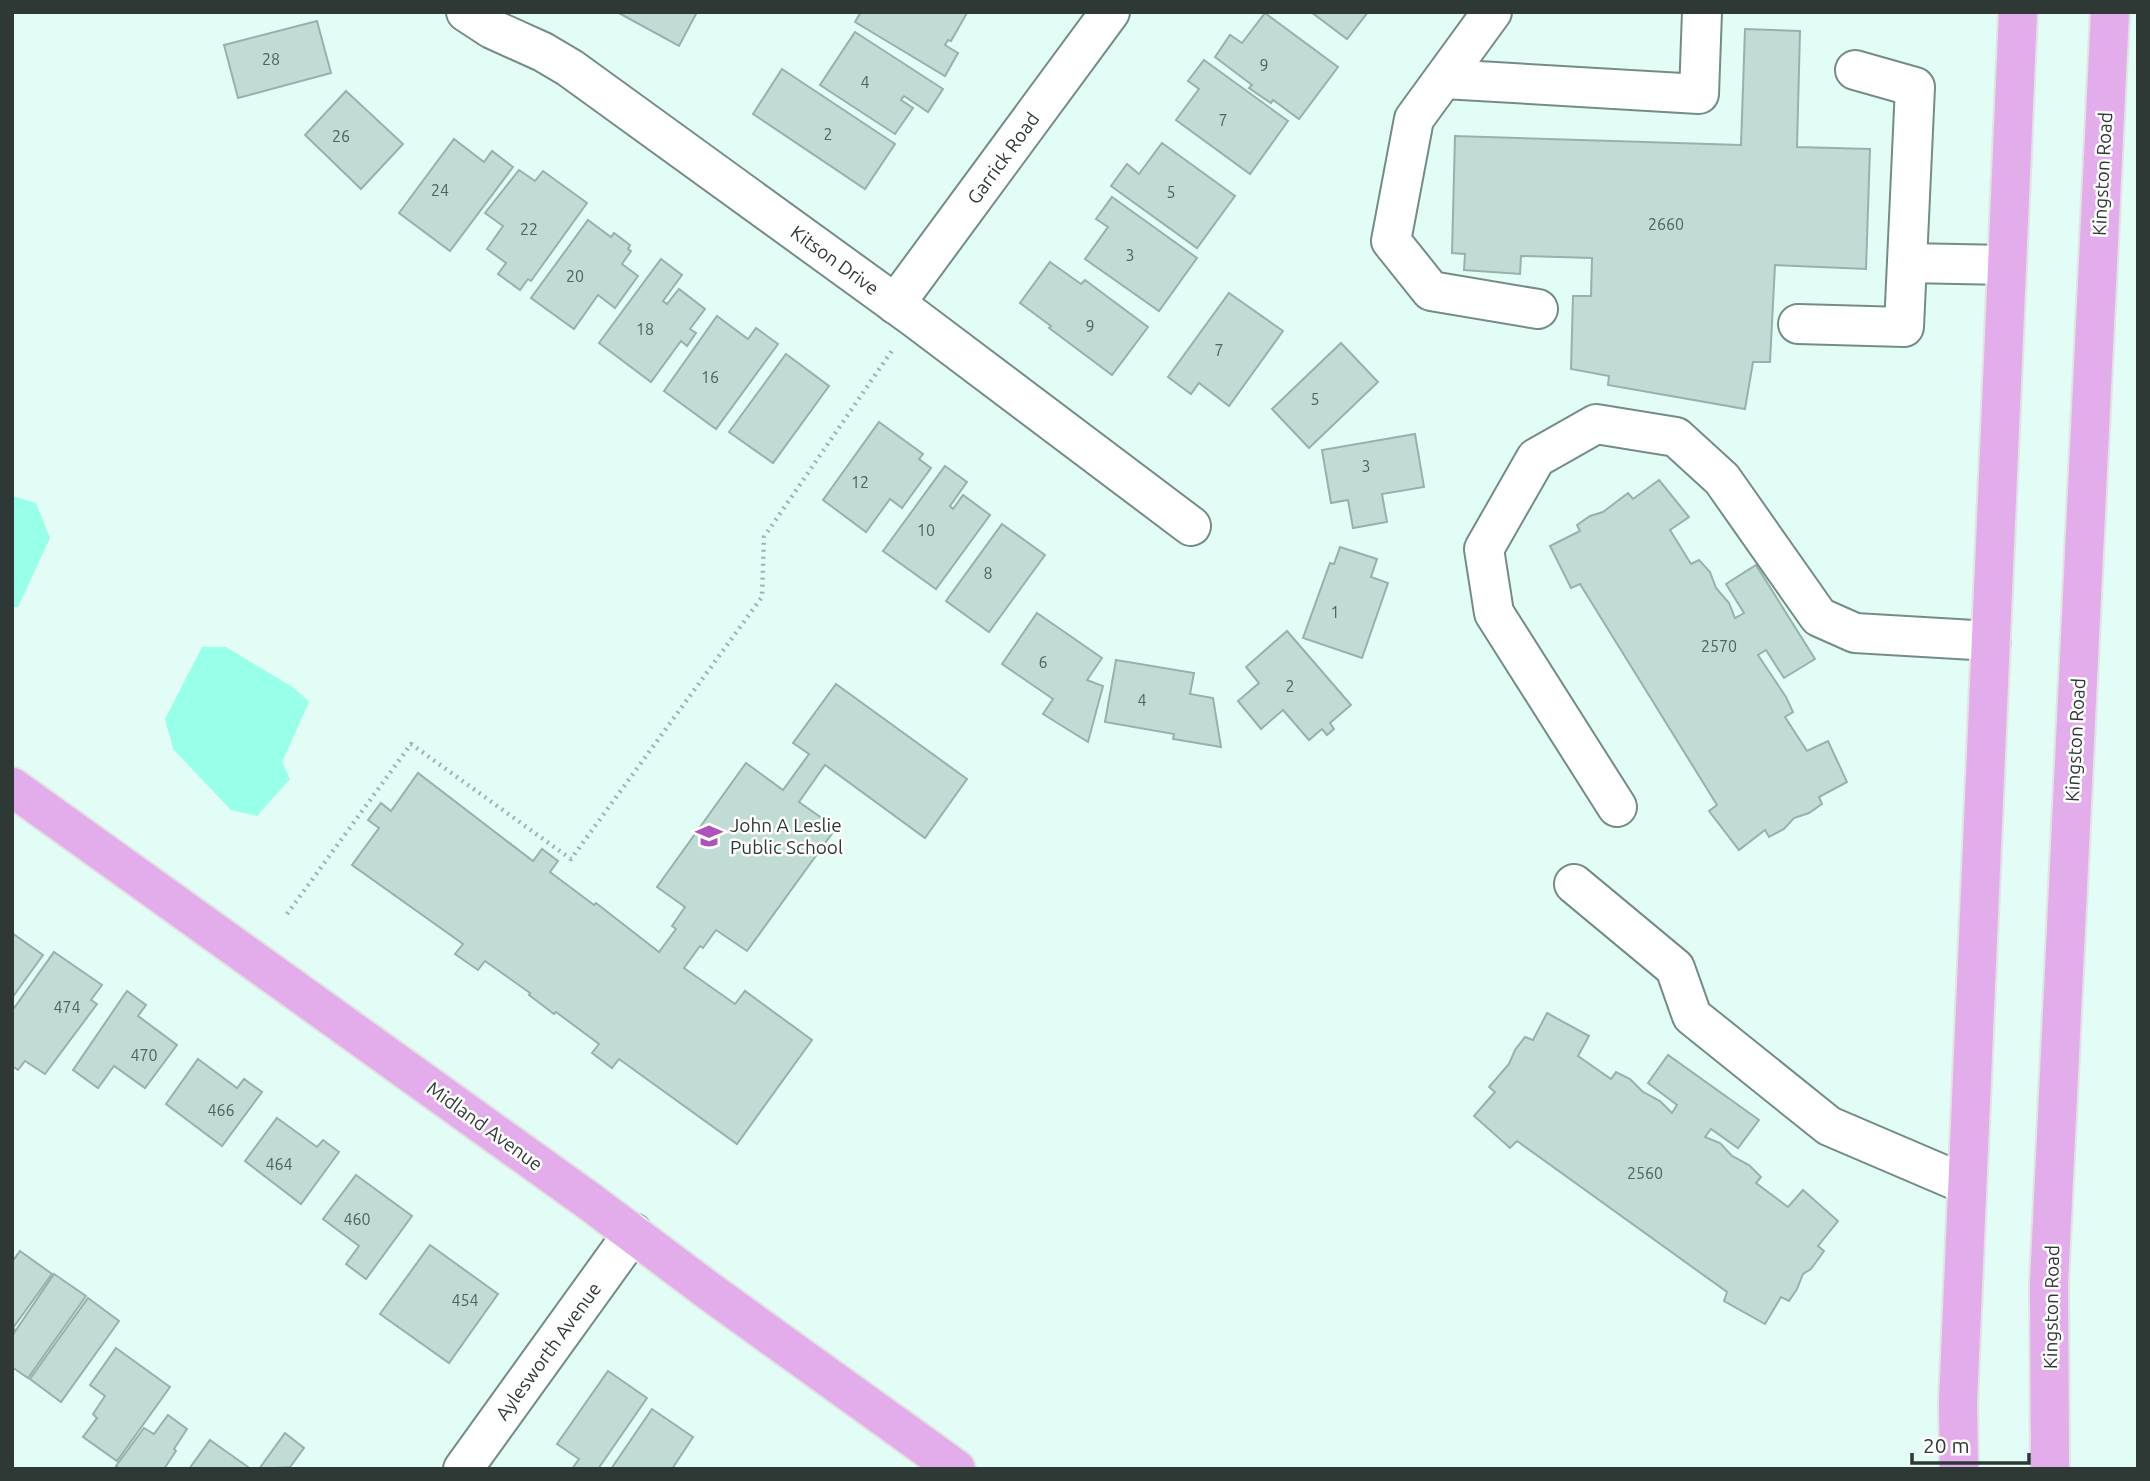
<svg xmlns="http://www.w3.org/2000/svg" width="2150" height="1481" font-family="Ubuntu,sans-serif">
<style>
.green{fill:#98ffe9}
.building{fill:#c0dcd5;stroke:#97b1ab;stroke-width:2}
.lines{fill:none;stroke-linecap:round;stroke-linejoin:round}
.minor-casing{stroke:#738d86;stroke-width:42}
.major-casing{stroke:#e2e3e3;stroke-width:42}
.path{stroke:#9eb4af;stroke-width:4.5;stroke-dasharray:2 5;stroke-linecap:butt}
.minor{stroke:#fff;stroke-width:38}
.major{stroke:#e2adea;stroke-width:38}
.labels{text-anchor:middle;stroke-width:5;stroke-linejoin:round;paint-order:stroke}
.number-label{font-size:16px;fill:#52625e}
.street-label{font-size:19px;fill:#2e3936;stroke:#fff}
.poi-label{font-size:19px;fill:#2e3936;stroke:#fff;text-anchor:start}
</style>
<rect width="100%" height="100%" fill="#e1fdf6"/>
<g class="green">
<path d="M12,496L36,503L50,538L18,607H12Z"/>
<path d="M202,647H226L294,688L309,702L282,762L290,779L257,816L231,810L173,749L165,719Z"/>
</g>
<g class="building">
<path d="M617,12H697L679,46Z"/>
<path d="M861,12H965L967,13L951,41L948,40L945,45L958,53L945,76L855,22Z"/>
<path d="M1311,12H1368L1347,39Z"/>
<path d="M1265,13L1338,67L1299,119L1273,100L1271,103L1249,88L1252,85L1215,57L1230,35L1242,43Z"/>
<path d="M317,21L331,73L238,98L224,45Z"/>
<path d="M1745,29L1800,31L1797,147L1870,149L1866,269L1775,265L1770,362H1753L1745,409L1608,385L1609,376L1571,369L1573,296H1591L1592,258L1521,256L1520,274L1464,270L1465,254L1452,253L1455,136L1741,145Z"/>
<path d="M855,32L943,89L928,112L904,96L901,100L913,108L895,134L820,85Z"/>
<path d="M1204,60L1288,121L1250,174L1176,120L1199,89L1188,81Z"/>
<path d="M782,69L895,144L865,189L753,114Z"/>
<path d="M346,91L403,144L361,189L305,135Z"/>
<path d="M454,139L484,162L492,151L513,167L450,251L399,213Z"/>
<path d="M1162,143L1235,196L1197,248L1111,186L1127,164L1139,174Z"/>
<path d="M519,170L535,181L543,171L587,203L531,281L528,279L520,290L498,274L506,263L487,249L503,226L485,213Z"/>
<path d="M1112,197L1197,258L1159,311L1085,259L1108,227L1096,219Z"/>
<path d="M588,220L611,237L614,233L630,245L628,249L631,251L622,264L638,276L615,308L598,295L574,329L531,298Z"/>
<path d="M661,259L682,275L663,301L667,304L679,289L705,309L690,329L696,333L687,346L681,341L651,382L599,343Z"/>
<path d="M1050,262L1081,284L1085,280L1148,327L1112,375L1049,328L1051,326L1020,303Z"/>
<path d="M1229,293L1283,331L1229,406L1199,383L1191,394L1168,377Z"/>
<path d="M717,316L748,339L756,328L778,344L716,429L664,391Z"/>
<path d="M1341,343L1378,382L1309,448L1272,409Z"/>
<path d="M786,354L829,386L773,463L729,432Z"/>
<path d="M879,422L923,454L919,459L931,468L902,508L890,499L866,532L823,500Z"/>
<path d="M1415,434L1424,487L1382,494L1387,522L1353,528L1348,500L1331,503L1322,450Z"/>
<path d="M945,466L967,482L950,506L953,509L963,495L990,515L936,589L883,551Z"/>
<path d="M1659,480L1689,517L1670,530L1691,564L1699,560L1710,572L1716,588L1729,603L1735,618L1744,613L1726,584L1756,565L1815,659L1784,678L1766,650L1758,655L1786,697L1793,712L1785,717L1807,751L1828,741L1847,782L1819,797L1822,804L1809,813L1794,818L1784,829L1769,837L1765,830L1739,850L1709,811L1717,805L1580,584L1571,588L1550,546L1580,531L1577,525L1590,516L1603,512L1628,493L1633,499Z"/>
<path d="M1002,524L1045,555L989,632L946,601Z"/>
<path d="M1340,547L1377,559L1371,577L1388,583L1362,658L1303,638L1330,563L1334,564Z"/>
<path d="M1037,613L1102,658L1087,680L1103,686L1088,742L1043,714L1053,699L1002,664Z"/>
<path d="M1287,631L1351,705L1330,723L1334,729L1327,735L1322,729L1309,740L1283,710L1261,729L1238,701L1259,683L1246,667Z"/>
<path d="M1116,660L1194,673L1190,694L1213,698L1221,747L1173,739L1174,734L1105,722Z"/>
<path d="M836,684L967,779L925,838L825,765L799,802L836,828L747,951L716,930L703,948L700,946L684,968L735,1004L745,991L812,1040L737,1144L619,1059L612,1068L592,1053L599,1044L556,1012L554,1014L529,995L530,993L485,961L478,970L455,954L463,944L352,865L379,828L368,820L381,803L391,811L418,773L533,861L542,849L558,861L550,872L594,905L596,903L659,952L676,929L672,926L685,907L657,887L746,763L783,790L809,754L793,743Z"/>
<path d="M12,933L43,955L12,998Z"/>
<path d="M54,952L102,985L91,1000L97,1004L45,1074L25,1061L18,1070L12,1066V1011Z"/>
<path d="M127,991L146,1005L138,1016L177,1045L145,1088L114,1066L98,1088L73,1070Z"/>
<path d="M1547,1013L1589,1036L1578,1056L1611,1079L1616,1072L1630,1079L1643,1092L1660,1101L1672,1113L1677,1105L1648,1083L1668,1055L1759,1120L1738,1148L1711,1129L1705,1137L1720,1143L1732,1156L1749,1165L1761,1177L1756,1183L1788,1207L1803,1190L1838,1221L1818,1246L1824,1251L1811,1269L1803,1274L1797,1289L1789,1301L1781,1297L1765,1324L1724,1301L1727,1292L1517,1141L1510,1148L1474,1116L1495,1092L1489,1087L1509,1064L1515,1050L1525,1037L1533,1040Z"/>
<path d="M198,1059L237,1088L244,1079L262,1092L222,1146L166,1104Z"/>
<path d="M277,1118L317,1147L323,1140L339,1152L301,1204L245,1161Z"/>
<path d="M356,1175L412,1216L366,1279L346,1264L359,1246L323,1219Z"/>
<path d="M430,1245L498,1294L449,1363L380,1314Z"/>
<path d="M20,1251L52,1274L13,1328L15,1330L12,1333V1262Z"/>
<path d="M54,1274L86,1296L28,1378L12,1367V1336Z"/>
<path d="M88,1298L119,1321L61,1402L30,1379Z"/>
<path d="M116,1348L170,1387L117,1461L83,1437L97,1418L93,1414L105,1396L90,1385Z"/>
<path d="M608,1371L647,1398L598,1469H572L579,1459L557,1444Z"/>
<path d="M652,1409L693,1437L672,1469H611Z"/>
<path d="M168,1415L187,1429L174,1449L176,1451L164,1469H120L116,1466L144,1428L154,1434Z"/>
<path d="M285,1433L304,1448L290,1467L259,1469Z"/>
<path d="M210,1440L248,1467L247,1469H189Z"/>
</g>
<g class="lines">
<defs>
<g id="minor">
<path d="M466,12L492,29L543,52L570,68L915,318L1191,526"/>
<path d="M1492,12L1414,119L1391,241L1431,291L1538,309"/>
<path d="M1444,79L1699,94L1702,12"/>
<path d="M1907,263L2007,265"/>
<path d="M895,304L1110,12"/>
<path d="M1798,324L1904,327L1915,87L1855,70"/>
<path d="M1617,807L1494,613L1484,549L1536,458L1596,424L1676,437L1722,479L1819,617L1855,633L1991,641"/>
<path d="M1574,884L1675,968L1692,1016L1829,1126L1967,1185"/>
<path d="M463,1469L633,1233"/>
</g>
<g id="major">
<path d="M12,787L589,1201L713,1294L956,1469"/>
<path d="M1959,1469L1958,1402L2018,12"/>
<path d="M2050,1469L2049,1283L2110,12"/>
</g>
</defs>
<use href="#minor" class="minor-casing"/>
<use href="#major" class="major-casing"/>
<path class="path" d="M287,914L411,744L571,859L762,597L764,537L893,349"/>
<use href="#minor" class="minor"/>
<use href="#major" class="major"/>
</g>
<defs>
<symbol id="school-bare" viewBox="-9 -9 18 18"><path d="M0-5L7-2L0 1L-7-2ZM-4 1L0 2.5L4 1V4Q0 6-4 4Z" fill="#ae52bc" stroke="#fff" stroke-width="2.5" paint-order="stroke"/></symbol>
</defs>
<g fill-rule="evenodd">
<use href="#school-bare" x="690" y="817" width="38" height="38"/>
</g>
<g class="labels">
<g class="number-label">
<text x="271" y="65">28</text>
<text x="1264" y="71">9</text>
<text x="865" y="88">4</text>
<text x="1223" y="126">7</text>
<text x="828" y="140">2</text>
<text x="341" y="142">26</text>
<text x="440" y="196">24</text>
<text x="1171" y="198">5</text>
<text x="1666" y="230">2660</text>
<text x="529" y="235">22</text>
<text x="1130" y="261">3</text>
<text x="575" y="282">20</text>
<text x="1090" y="332">9</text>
<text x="645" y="335">18</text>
<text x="1219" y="356">7</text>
<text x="710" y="383">16</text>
<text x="1315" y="405">5</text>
<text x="1366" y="472">3</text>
<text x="860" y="488">12</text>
<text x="926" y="536">10</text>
<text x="988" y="579">8</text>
<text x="1335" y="618">1</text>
<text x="1719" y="652">2570</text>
<text x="1043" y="668">6</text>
<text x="1290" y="692">2</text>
<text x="1142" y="706">4</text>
<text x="67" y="1013">474</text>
<text x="144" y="1061">470</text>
<text x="221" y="1116">466</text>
<text x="279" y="1170">464</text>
<text x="1645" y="1179">2560</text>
<text x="357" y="1225">460</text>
<text x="465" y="1306">454</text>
</g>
<g class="street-label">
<text transform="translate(1003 158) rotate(-54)" y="7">Garrick Road</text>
<text transform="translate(2102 174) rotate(-87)" y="7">Kingston Road</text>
<text transform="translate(835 260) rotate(36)" y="7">Kitson Drive</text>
<text transform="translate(2075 740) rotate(-87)" y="7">Kingston Road</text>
<text transform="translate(485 1126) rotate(36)" y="7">Midland Avenue</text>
<text transform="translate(2051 1307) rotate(-89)" y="7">Kingston Road</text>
<text transform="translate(548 1351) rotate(-54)" y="7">Aylesworth Avenue</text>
</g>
<g class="poi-label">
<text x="730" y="832">John A Leslie<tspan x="730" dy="22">Public School</tspan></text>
</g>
</g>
<rect width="2150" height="1481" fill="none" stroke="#2e3936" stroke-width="28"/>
<path d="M1912 1453v10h117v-10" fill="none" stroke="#2e3936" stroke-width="3.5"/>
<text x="1923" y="1453" font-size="21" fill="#2e3936" stroke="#ffffff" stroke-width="5" paint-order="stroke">20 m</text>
</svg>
